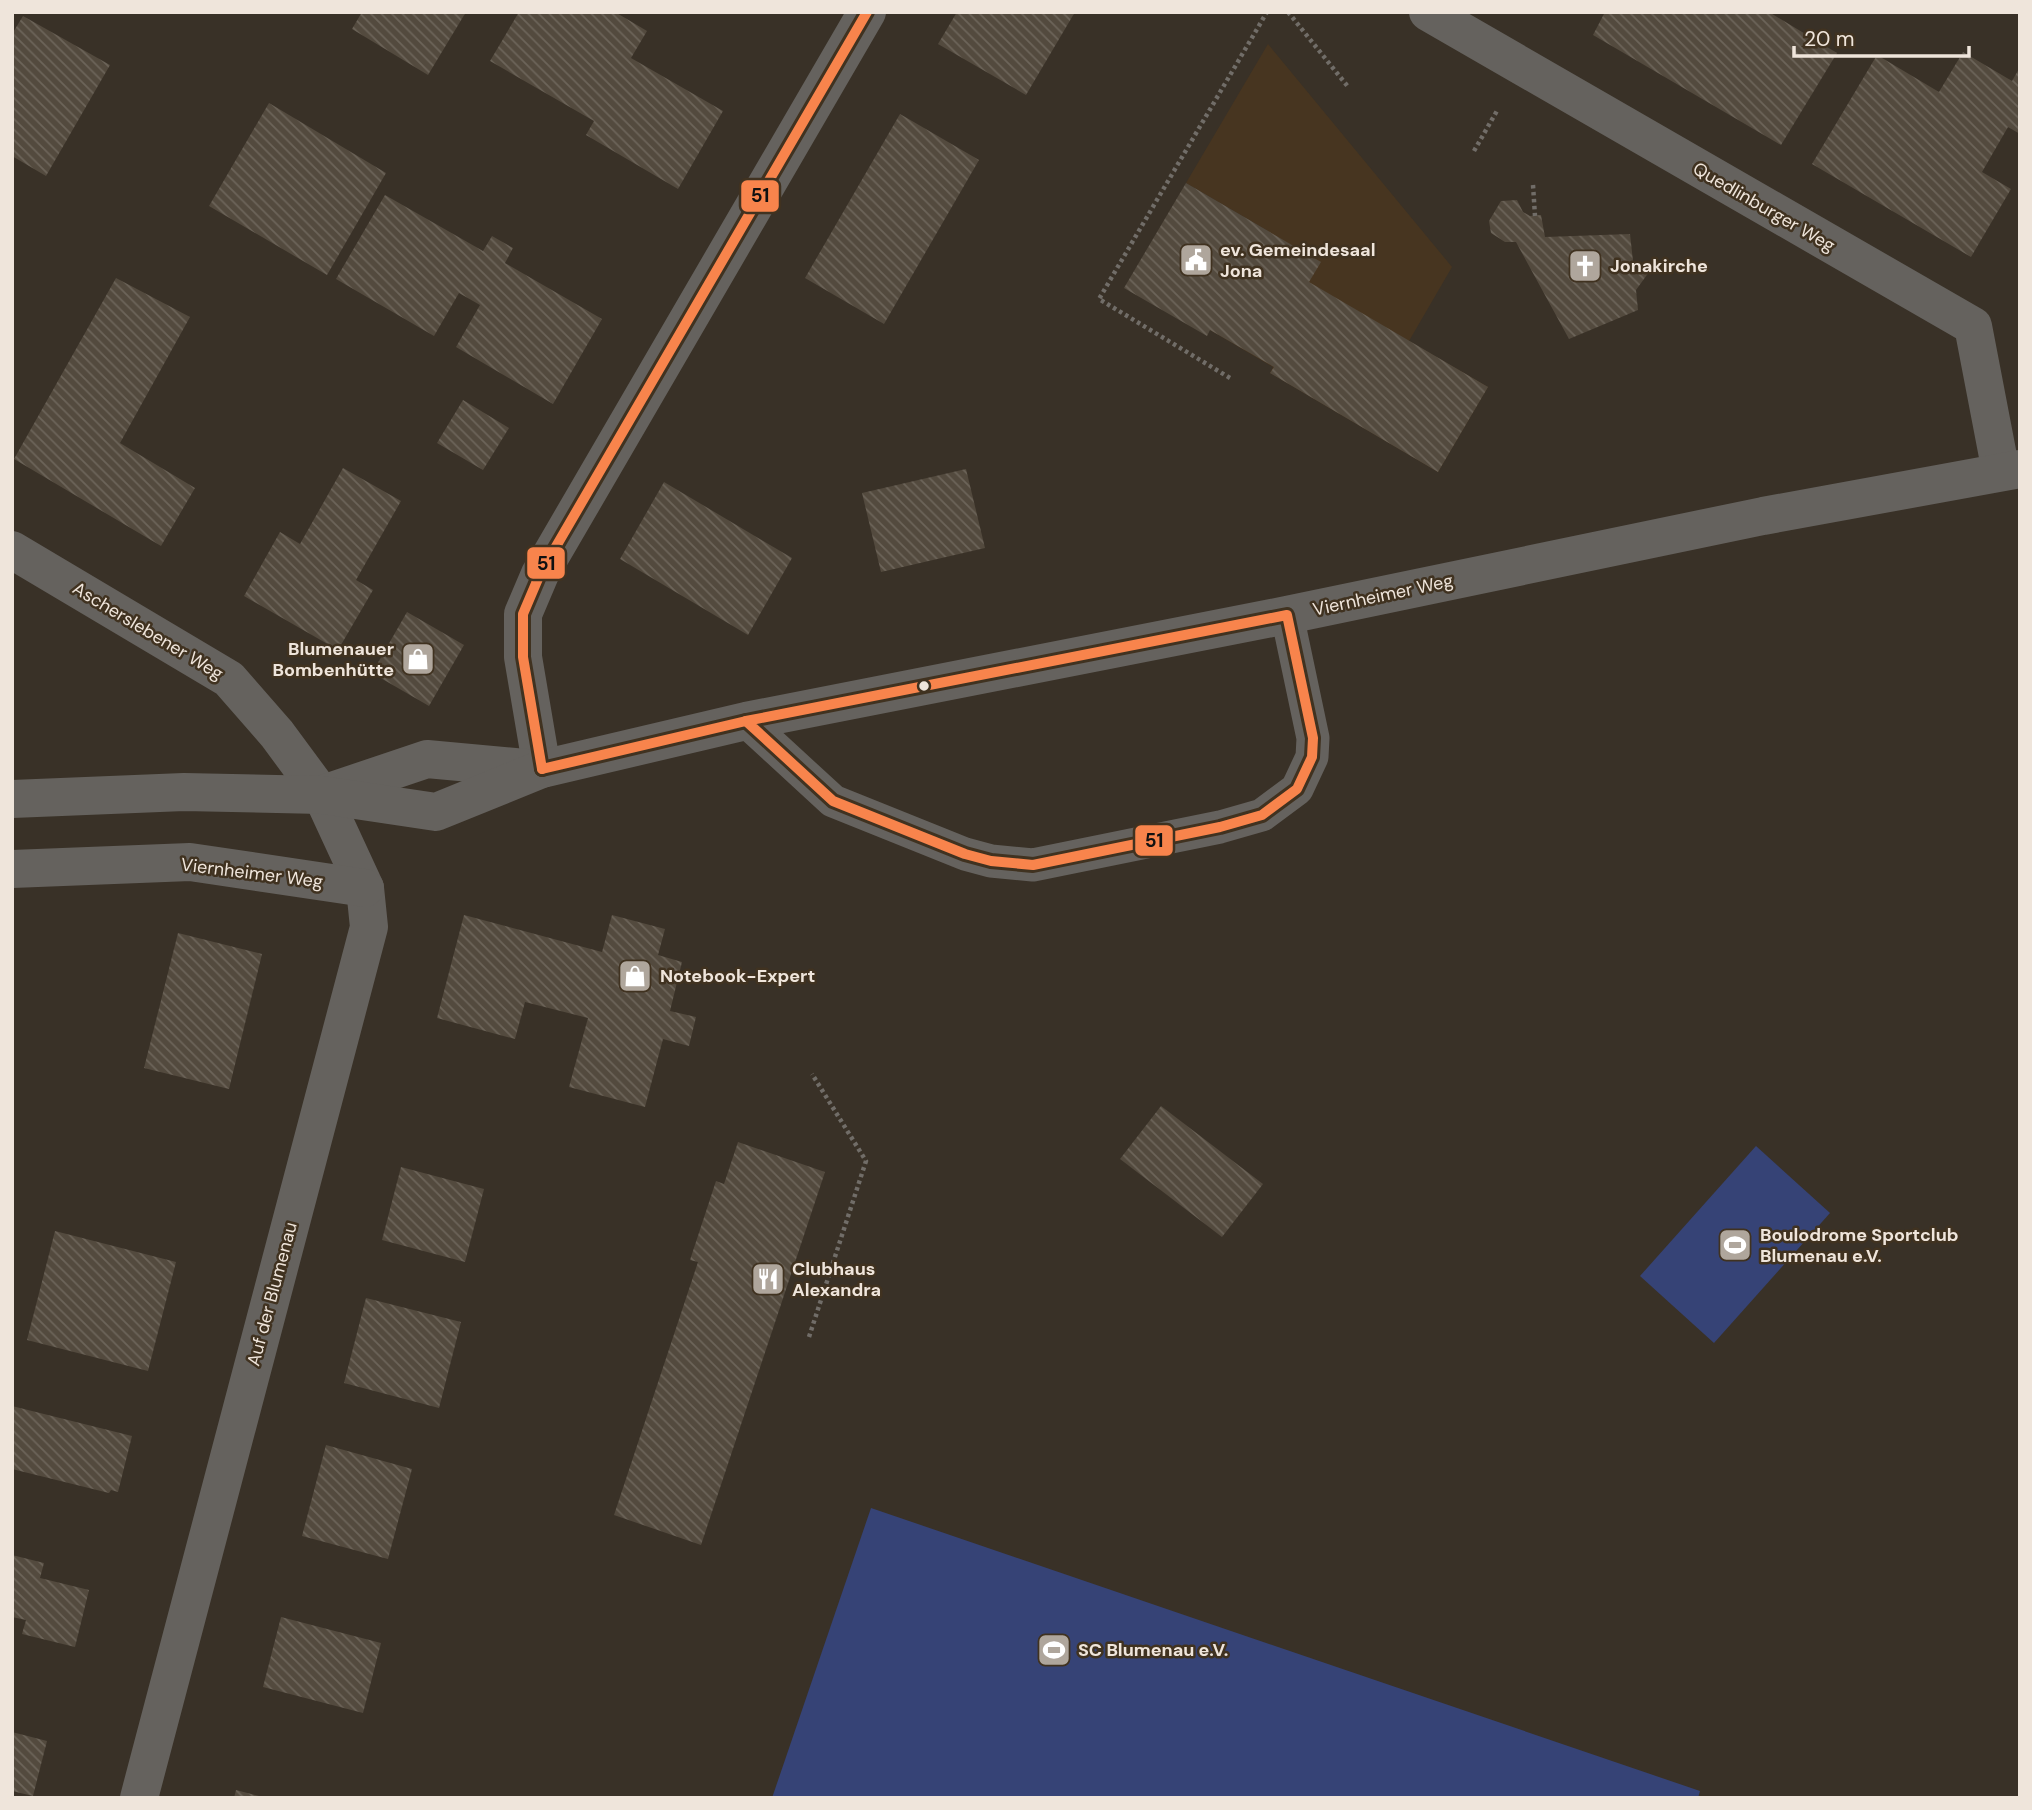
<svg xmlns="http://www.w3.org/2000/svg" width="2032" height="1810" font-family="'DM Sans',sans-serif">
<style>
.built{fill:#473520}
.green{fill:#364376}
.building{fill:url(#building-back-hatch)}
.lines{fill:none;stroke-linecap:round;stroke-linejoin:round}
.path{stroke:#716d68;stroke-width:4.5;stroke-dasharray:3.5 3.5;stroke-linecap:butt}
.service{stroke:#65625e;stroke-width:33}
.minor{stroke:#65625e;stroke-width:38}
.tertiary{stroke:#65625e;stroke-width:38}
.bus-1-casing{stroke:#403220;stroke-width:16}
.bus-1{stroke:#f8844c;stroke-width:10}
.bus-dot{fill:#efe5db;stroke:#403220;stroke-width:2.5}
.labels{text-anchor:middle;stroke-width:5;stroke-linejoin:round;paint-order:stroke}
.street-label{font-size:18px;fill:#efe5db;stroke:#403220}
.poi-label{font-size:18px;font-weight:bold;fill:#efe5db;stroke:#403220;text-anchor:start}
.line-badge{stroke:#403220;stroke-width:2.5}
.pale-badge-label{font-size:19px;text-anchor:middle;font-weight:bold;fill:#111}
</style>
<defs>
<pattern id="building-back-hatch" width="6" height="6" patternUnits="userSpaceOnUse" patternTransform="scale(1.75)"><rect width="6" height="6" fill="#534a3e"/><path d="M-1 5l2 2M0 0l6 6M5-1l2 2" fill="none" stroke="#6c6459"/></pattern>
</defs>
<rect width="100%" height="100%" fill="#393127"/>
<path class="built" d="M1268,44L1452,267L1409,341L1488,387L1438,472L1270,373L1273,367L1210,330L1268,231L1186,183Z"/>
<g class="green">
<path d="M1756,1146L1830,1213L1714,1343L1640,1276Z"/>
<path d="M871,1508L1700,1791L1698,1798H772Z"/>
</g>
<g class="building">
<path d="M362,12H466L428,75L352,29Z"/>
<path d="M519,12H615L647,31L631,58L723,111L678,189L586,135L594,121L490,61Z"/>
<path d="M957,12H1075L1026,95L938,44Z"/>
<path d="M1605,12H1769L1837,53L1781,145L1593,35Z"/>
<path d="M23,16L110,65L46,176L12,156V34Z"/>
<path d="M1963,52L2012,81L2020,67V134L2008,127L1982,172L2011,189L1971,257L1812,164L1877,55L1939,92Z"/>
<path d="M269,103L386,173L327,275L209,206Z"/>
<path d="M900,114L979,160L884,324L805,278Z"/>
<path d="M1186,183L1321,262L1309,282L1488,387L1438,472L1270,373L1274,367L1210,330L1207,336L1124,288Z"/>
<path d="M385,195L483,251L492,236L513,248L505,263L602,319L553,404L456,347L480,305L459,293L434,336L336,279Z"/>
<path d="M1517,200L1523,212L1530,216L1541,215L1545,237L1630,234L1633,261L1649,272L1636,290L1638,310L1569,339L1516,242H1505L1491,233L1489,221L1501,201Z"/>
<path d="M116,278L190,317L120,443L195,488L161,546L14,459Z"/>
<path d="M463,400L509,428L483,470L437,443Z"/>
<path d="M343,468L401,501L356,580L373,590L338,650L244,596L280,532L300,544Z"/>
<path d="M966,469L985,548L881,572L862,493Z"/>
<path d="M664,482L792,558L748,635L620,559Z"/>
<path d="M407,612L464,645L429,706L372,673Z"/>
<path d="M464,915L602,952L612,915L665,929L658,955L682,962L670,1011L696,1017L689,1046L663,1039L645,1107L569,1087L588,1018L525,1002L515,1039L437,1018Z"/>
<path d="M178,933L262,954L229,1089L144,1068Z"/>
<path d="M1161,1106L1263,1184L1222,1237L1120,1159Z"/>
<path d="M738,1142L825,1172L701,1545L614,1515L698,1262L690,1260L716,1181L724,1184Z"/>
<path d="M401,1167L484,1189L465,1262L382,1240Z"/>
<path d="M55,1231L176,1262L148,1371L27,1340Z"/>
<path d="M366,1298L461,1322L439,1408L344,1383Z"/>
<path d="M12,1406L132,1436L118,1492L111,1490L109,1493L12,1469Z"/>
<path d="M326,1445L412,1469L388,1559L302,1536Z"/>
<path d="M12,1555L44,1563L40,1578L89,1590L75,1647L22,1634L26,1620L12,1617Z"/>
<path d="M281,1617L381,1643L363,1713L263,1687Z"/>
<path d="M12,1732L47,1741L33,1796L12,1791Z"/>
<path d="M236,1790L263,1797V1798H234Z"/>
</g>
<g class="lines">
<g class="path">
<path d="M1288,12L1349,88"/>
<path d="M1474,151L1498,109"/>
<path d="M1533,185L1535,216"/>
<path d="M1230,378L1099,299L1267,12"/>
<path d="M809,1337L866,1161L812,1074"/>
</g>
<path class="service" d="M746,721L833,801L965,854L991,861L1033,865L1220,827L1262,815L1297,789L1312,757L1313,738L1287,615"/>
<g class="minor">
<path d="M1428,12L1973,326L2001,472"/>
<path d="M12,550L229,679L277,734L322,795L365,888L369,927L139,1798"/>
<path d="M12,869L190,862L365,888"/>
</g>
<g class="tertiary">
<path d="M542,769L523,657V614L540,574L867,12"/>
<path d="M326,793L427,759L536,769"/>
<path d="M12,799L184,792L322,795L436,812L542,769L746,721L1287,615L1763,516L2020,469"/>
</g>
<defs>
<g id="bus-1">
<path d="M1287,615L1313,738L1312,757L1297,789L1262,815L1220,827L1033,865L991,861L965,854L833,801L746,721Z"/>
<path d="M542,769L746,721"/>
<path d="M542,769L523,657V614L540,574L867,12"/>
</g>
</defs>
<use href="#bus-1" class="bus-1-casing"/>
<use href="#bus-1" class="bus-1"/>
</g>
<defs>
<symbol id="civic-square" viewBox="-11 -11 22 22"><rect x="-9" y="-9" width="18" height="18" rx="4" fill="#afa69c" stroke="#403220"/><path d="M-.6-6.5H3V-4.5H.6V-3L4-1V1h2V6H-6V1h2V-1L-.6-3ZM-1.2 2.5V6h2.4V2.5Z" fill="#fff"/></symbol>
<symbol id="church-square" viewBox="-11 -11 22 22"><rect x="-9" y="-9" width="18" height="18" rx="4" fill="#afa69c" stroke="#403220"/><path d="M-1.2-6h2.4v3.5h3.3v2.4h-3.3V6h-2.4V-.1h-3.3v-2.4h3.3Z" fill="#fff"/></symbol>
<symbol id="shop-square" viewBox="-11 -11 22 22"><rect x="-9" y="-9" width="18" height="18" rx="4" fill="#afa69c" stroke="#403220"/><path d="M-5-2.5h2.3a2.7 3.5 0 0 1 5.4 0H5L5.5 6h-11ZM-1.5-2.5h3a1.5 2.3 0 0 0-3 0Z" fill="#fff"/></symbol>
<symbol id="stadium-square" viewBox="-11 -11 22 22"><rect x="-9" y="-9" width="18" height="18" rx="4" fill="#afa69c" stroke="#403220"/><path d="M0-5a6.5 5 0 1 0 0 10a6.5 5 0 1 0 0-10ZM-3.5-1.8h7v3.6h-7Z" fill="#fff"/></symbol>
<symbol id="restaurant-square" viewBox="-11 -11 22 22"><rect x="-9" y="-9" width="18" height="18" rx="4" fill="#afa69c" stroke="#403220"/><path d="M-5-6h1v4h1v-4h1v4h1v-4h1v5L-1.5 .5V6h-2V.5L-5-1ZM5-6V6H3V1.5H1.5Q1.5-4 5-6Z" fill="#fff"/></symbol>
</defs>
<g fill-rule="evenodd">
<use href="#civic-square" x="1177" y="241" width="38" height="38"/>
<use href="#church-square" x="1566" y="247" width="38" height="38"/>
<use href="#shop-square" x="399" y="640" width="38" height="38"/>
<use href="#shop-square" x="616" y="957" width="38" height="38"/>
<use href="#stadium-square" x="1716" y="1226" width="38" height="38"/>
<use href="#restaurant-square" x="749" y="1260" width="38" height="38"/>
<use href="#stadium-square" x="1035" y="1631" width="38" height="38"/>
</g>
<circle class="bus-dot" cx="924" cy="686" r="6"/>
<g class="labels">
<g class="street-label">
<text transform="translate(1764 207) rotate(30)" y="6">Quedlinburger Weg</text>
<text transform="translate(1383 595) rotate(-12)" y="6">Viernheimer Weg</text>
<text transform="translate(148 631) rotate(31)" y="6">Ascherslebener Weg</text>
<text transform="translate(252 873) rotate(7)" y="6">Viernheimer Weg</text>
<text transform="translate(272 1294) rotate(-75)" y="6">Auf der Blumenau</text>
</g>
<g class="poi-label">
<text x="1220" y="256">ev. Gemeindesaal<tspan x="1220" dy="21">Jona</tspan></text>
<text x="1610" y="272">Jonakirche</text>
<text x="394" y="655" text-anchor="end">Blumenauer<tspan x="394" dy="21">Bombenhütte</tspan></text>
<text x="660" y="982">Notebook-Expert</text>
<text x="1760" y="1241">Boulodrome Sportclub<tspan x="1760" dy="21">Blumenau e.V.</tspan></text>
<text x="792" y="1275">Clubhaus<tspan x="792" dy="21">Alexandra</tspan></text>
<text x="1078" y="1656">SC Blumenau e.V.</text>
</g>
</g>
<g class="line-badge">
<rect x="740" y="179" width="40" height="34" rx="7" fill="#f8844c"/>
<rect x="526" y="546" width="40" height="34" rx="7" fill="#f8844c"/>
<rect x="1134" y="824" width="40" height="33" rx="7" fill="#f8844c"/>
</g>
<g class="pale-badge-label">
<text x="760" y="202">51</text>
<text x="546" y="570">51</text>
<text x="1154" y="847">51</text>
</g>
<rect width="2032" height="1810" fill="none" stroke="#efe5db" stroke-width="28"/>
<path d="M1794 46v10h175v-10" fill="none" stroke="#efe5db" stroke-width="3.5"/>
<text x="1804" y="46" font-size="21" fill="#efe5db" stroke="#403220" stroke-width="5" paint-order="stroke">20 m</text>
</svg>
